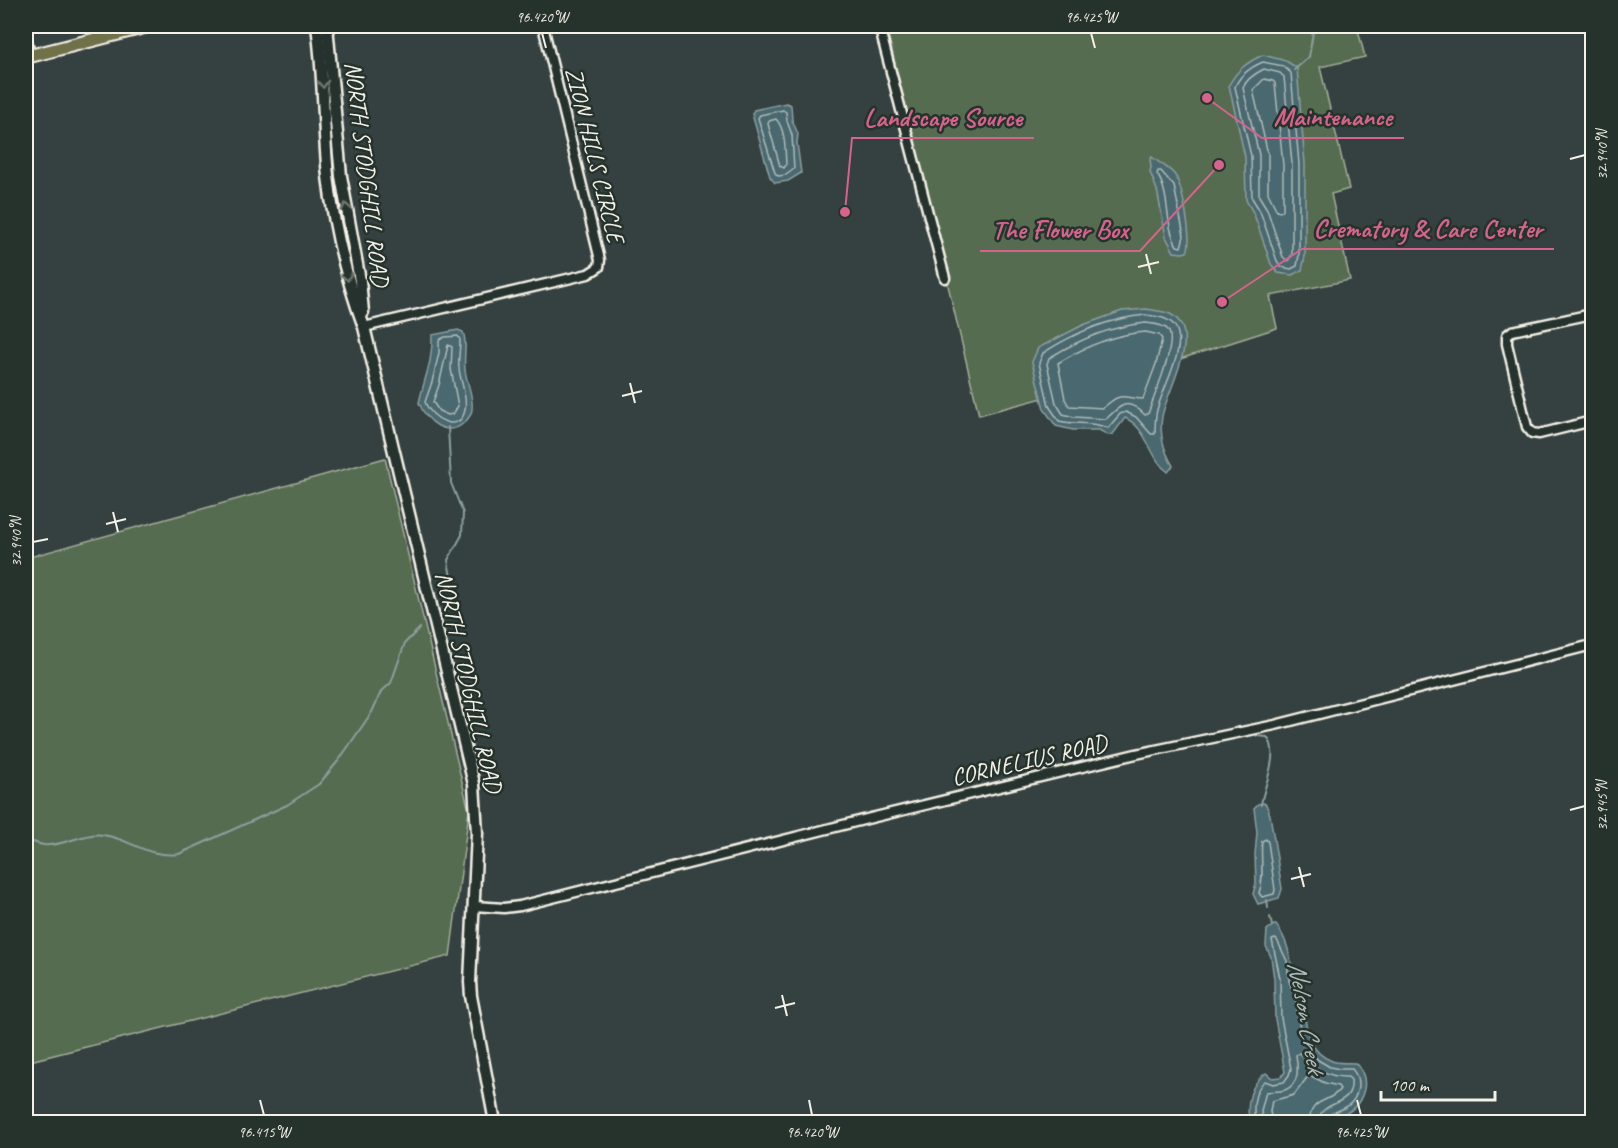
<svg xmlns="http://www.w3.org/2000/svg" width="1618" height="1148" font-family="Caveat,sans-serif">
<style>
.green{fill:#566c51;stroke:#a5ae9c;stroke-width:1.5}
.water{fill:#49686f;stroke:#8d9f9f;stroke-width:1.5}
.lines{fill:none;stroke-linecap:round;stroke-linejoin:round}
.shore{stroke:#b0bab8;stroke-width:1.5}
.stream{stroke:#8d9f9f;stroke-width:2}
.minor-casing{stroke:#f4f1e8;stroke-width:13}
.tertiary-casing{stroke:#f4f1e8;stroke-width:15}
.primary-casing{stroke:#f4f1e8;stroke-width:16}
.minor{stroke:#26332d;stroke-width:8}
.tertiary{stroke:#26332d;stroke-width:10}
.primary{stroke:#70704a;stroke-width:12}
.oneway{stroke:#6e766e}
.ticks{fill:none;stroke:#f4f1e8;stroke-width:2}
.labels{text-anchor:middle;stroke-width:5;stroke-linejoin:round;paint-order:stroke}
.street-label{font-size:24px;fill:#f4f1e8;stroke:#26332d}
.water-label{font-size:26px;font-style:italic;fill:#b0bab8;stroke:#26332d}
.leader{fill:none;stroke:#d4648c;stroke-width:2}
.callout-dot{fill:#d4648c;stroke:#26332d;stroke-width:2}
.callout-label{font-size:26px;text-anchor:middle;font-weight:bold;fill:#d4648c;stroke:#26332d;stroke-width:5;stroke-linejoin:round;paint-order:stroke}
.neatline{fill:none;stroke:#f4f1e8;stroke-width:2}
.ticks-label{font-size:15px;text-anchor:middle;fill:#f4f1e8}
</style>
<rect width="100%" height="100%" fill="#354141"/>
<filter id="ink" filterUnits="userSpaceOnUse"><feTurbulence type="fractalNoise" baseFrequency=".0167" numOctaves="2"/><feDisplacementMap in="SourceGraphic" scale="12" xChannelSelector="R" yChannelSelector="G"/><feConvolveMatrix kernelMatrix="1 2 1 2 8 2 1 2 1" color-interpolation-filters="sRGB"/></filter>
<g filter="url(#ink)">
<g class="green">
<path d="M886,26H1357L1365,57L1320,67L1349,189L1331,194L1350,280L1270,296L1277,328L1130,375L979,415Z"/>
<path d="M385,458L469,811L450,956L26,1062V558Z"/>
</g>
<g class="water">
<path d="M1263,55L1286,61L1297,68L1305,164V256L1302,270L1292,275L1278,273L1271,264L1254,214L1246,200L1245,157L1229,85C1237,70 1247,62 1263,55Z"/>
<path d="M786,103L791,105L792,120L798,134L797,143L801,173L788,181L775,183L770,177L752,114L754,110Z"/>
<path d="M1152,157C1159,163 1168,167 1174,174C1182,184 1193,240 1187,252L1182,253L1174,252L1166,237L1157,190L1150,172L1151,167L1150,159Z"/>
<path d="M1147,309C1154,311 1164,311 1170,314C1205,332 1166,391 1162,417C1159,435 1164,451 1173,466L1168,472C1149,458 1148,428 1125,418L1113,434L1108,435L1099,430H1073L1056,426L1044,409L1032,362L1038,348L1083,325L1122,311Z"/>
<path d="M458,330L463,332C468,344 463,356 465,369C466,382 474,396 472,410C471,415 469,418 465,422C447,439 427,422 419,403C424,378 433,363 432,335Z"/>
<path d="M1263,803L1266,804L1270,815L1282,889L1279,898L1258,904L1253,894L1256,883L1255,855L1257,832L1254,808L1258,804Z"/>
<path d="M1274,925H1276C1289,941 1291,963 1295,981C1296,988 1300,993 1302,999C1307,1023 1304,1050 1332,1061C1340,1064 1347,1062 1355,1063C1363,1070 1366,1079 1364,1089C1355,1133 1285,1122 1252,1122L1249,1120C1246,1102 1251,1083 1266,1073L1272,1078L1281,1077L1285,1072L1275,1019L1274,979L1271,957L1266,946L1267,930Z"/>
</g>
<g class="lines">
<g class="shore">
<path d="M1263,62L1283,66L1291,73L1299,164V255L1297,266L1291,269L1281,267L1277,261L1260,211L1252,198L1251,156L1235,87C1240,74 1251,67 1263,62Z"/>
<path d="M1264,69L1280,73L1284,77L1292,164V254L1288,261L1283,257L1267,209L1259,196V155L1243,88C1246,79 1256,73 1264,69Z"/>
<path d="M1264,79L1273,81L1275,83L1283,165V210L1280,212L1277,211L1268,193V154L1253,90Z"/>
<path d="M783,110L786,112L787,121L792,135L794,169L786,175L778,176L775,173L758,118L760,115Z"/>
<path d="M776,119C786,130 785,150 786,165L784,168L780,166L768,124L769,121Z"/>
<path d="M1158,171H1161L1174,186L1184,236L1181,247L1177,246C1164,224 1171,195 1157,174Z"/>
<path d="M1146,315C1157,317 1170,317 1176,328C1187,348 1162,389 1157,410C1155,418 1155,426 1155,434H1151L1136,417L1126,412L1120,414L1108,428C1093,421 1075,425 1059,421L1049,406L1039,363L1043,353C1074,333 1110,318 1146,315Z"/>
<path d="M1146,323C1153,324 1163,324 1168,330C1178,343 1153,398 1148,414L1145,415C1127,397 1121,405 1106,419L1074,417L1063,414L1056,403L1047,364L1049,358C1078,340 1112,326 1146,323Z"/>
<path d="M1146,332L1159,335L1162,339L1156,364L1143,399C1121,398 1122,391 1103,408L1069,406L1065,399L1058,363C1084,347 1115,334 1146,332Z"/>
<path d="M458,336L460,340C460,349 458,359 459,368C460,382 468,396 465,410C460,435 431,419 425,402L432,382L439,353V340L445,337Z"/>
<path d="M448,345L452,347L451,369L458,406L453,414L448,415L439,411L433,402L439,385Z"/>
<path d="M1266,839L1268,842L1275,890L1274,894L1262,897L1259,893C1265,876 1260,859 1262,841Z"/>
<path d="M1255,1122C1253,1109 1253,1090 1265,1081L1273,1084L1284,1082L1289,1075L1291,1069L1281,1018L1280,978L1272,940L1275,939L1277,940L1287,961L1289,981L1296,999L1298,1019L1305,1045L1318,1060L1330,1067L1340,1069H1352C1362,1080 1359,1099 1346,1107C1341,1110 1334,1112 1329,1115L1326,1122"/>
<path d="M1263,1122L1261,1111L1266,1092C1271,1091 1279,1092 1285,1090C1300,1084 1298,1068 1296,1055L1299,1053C1314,1066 1326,1078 1348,1077L1351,1080C1354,1108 1320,1099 1318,1122"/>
<path d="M1272,1122L1270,1111L1272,1101L1294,1095L1309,1075L1325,1083L1338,1086L1340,1089C1330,1104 1311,1096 1309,1122"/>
</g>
<g class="stream">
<path d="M1294,70L1309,57L1314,26"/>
<path d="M448,427L451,483L463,513L462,535L448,560L455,602L449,609"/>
<path d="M1256,733L1257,736L1267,737C1281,753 1263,787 1261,805"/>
<path d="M26,840C31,841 38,844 44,845C62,847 84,832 103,835C132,839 146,858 179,854L287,805L319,784L339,760L372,712L381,692L391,683L405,643L420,628"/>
<path d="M1267,900L1268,908"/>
<path d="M1270,917L1272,926"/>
</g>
<defs>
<g id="minor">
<path d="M879,26L945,278"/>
<path d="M26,35L30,56"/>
<path d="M1592,314L1512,331L1507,335V344L1527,427L1532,433L1539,434L1592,421"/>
<path d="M364,327L563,280L588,274L599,267L600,260L543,26"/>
<path d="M474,906L504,908L520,906L871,818L1136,754L1275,725L1592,645"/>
</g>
<g id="tertiary">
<path d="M317,26C324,75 323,126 328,176C334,228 346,278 364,327L474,784L477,833L470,982L471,996L495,1122"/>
<path d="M327,26L341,176L360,281L363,312"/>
</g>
<path id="primary" d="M26,57L148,26"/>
</defs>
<use href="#minor" class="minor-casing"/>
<use href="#tertiary" class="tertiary-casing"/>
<use href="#primary" class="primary-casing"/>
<use href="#minor" class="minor"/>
<use href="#tertiary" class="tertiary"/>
<use href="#primary" class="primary"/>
</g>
<defs><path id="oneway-chevron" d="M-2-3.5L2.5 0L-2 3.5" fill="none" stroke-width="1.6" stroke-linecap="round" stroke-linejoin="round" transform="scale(1.5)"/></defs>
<g class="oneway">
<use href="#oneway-chevron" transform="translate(323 84) rotate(87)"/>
<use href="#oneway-chevron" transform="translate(346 207) rotate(-100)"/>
<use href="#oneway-chevron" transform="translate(347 277) rotate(77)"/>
</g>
</g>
<path class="ticks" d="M542,33L546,48M1091,33L1095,48M1570,159L1585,155M1146,254L1151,274M1138,267L1159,262M630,383L635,403M622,396L642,391M113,512L118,532M106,524L126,519M33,542L48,539M1570,810L1585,806M1299,867L1304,887M1291,879L1311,874M782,995L787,1016M775,1008L795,1003M260,1100L264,1115M809,1100L812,1115M1357,1100L1361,1115"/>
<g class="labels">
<g class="street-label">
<text transform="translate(595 155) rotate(76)" y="8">ZION HILLS CIRCLE</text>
<text transform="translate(367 174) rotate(83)" y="8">NORTH STODGHILL ROAD</text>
<text transform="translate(469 682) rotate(77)" y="8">NORTH STODGHILL ROAD</text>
<text transform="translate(1029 760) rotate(-13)" y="8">CORNELIUS ROAD</text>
</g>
<g class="water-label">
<text transform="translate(1307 1017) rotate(80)" y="9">Nelson Creek</text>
</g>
</g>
<path class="leader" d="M1207 98L1262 138H1404M845 212L852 138H1034M1222 302L1302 249H1554M1219 165L1140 251H980"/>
<g class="callout-dot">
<circle cx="1207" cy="98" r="6"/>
<circle cx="845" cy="212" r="6"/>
<circle cx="1222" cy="302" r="6"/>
<circle cx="1219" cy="165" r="6"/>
</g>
<g class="callout-label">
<text x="1333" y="125">Maintenance</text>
<text x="943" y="126">Landscape Source</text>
<text x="1428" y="237">Crematory &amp; Care Center</text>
<text x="1060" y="238">The Flower Box</text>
</g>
<rect width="1618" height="1148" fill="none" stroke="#26332d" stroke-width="66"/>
<path d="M1381 1091v9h114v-9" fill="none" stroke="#f4f1e8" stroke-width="3"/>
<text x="1390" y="1091" font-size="18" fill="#f4f1e8" stroke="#26332d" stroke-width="4.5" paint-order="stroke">100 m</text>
<rect x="33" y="33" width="1552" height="1082" class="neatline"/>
<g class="ticks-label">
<text x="542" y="22">96.420°W</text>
<text x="1091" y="22">96.425°W</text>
<text transform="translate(1602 155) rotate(-90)" y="5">32.940°N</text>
<text transform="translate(16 542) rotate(-90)" y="5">32.940°N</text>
<text transform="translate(1602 806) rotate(-90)" y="5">32.945°N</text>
<text x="264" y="1137">96.415°W</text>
<text x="812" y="1137">96.420°W</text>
<text x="1361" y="1137">96.425°W</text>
</g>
</svg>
